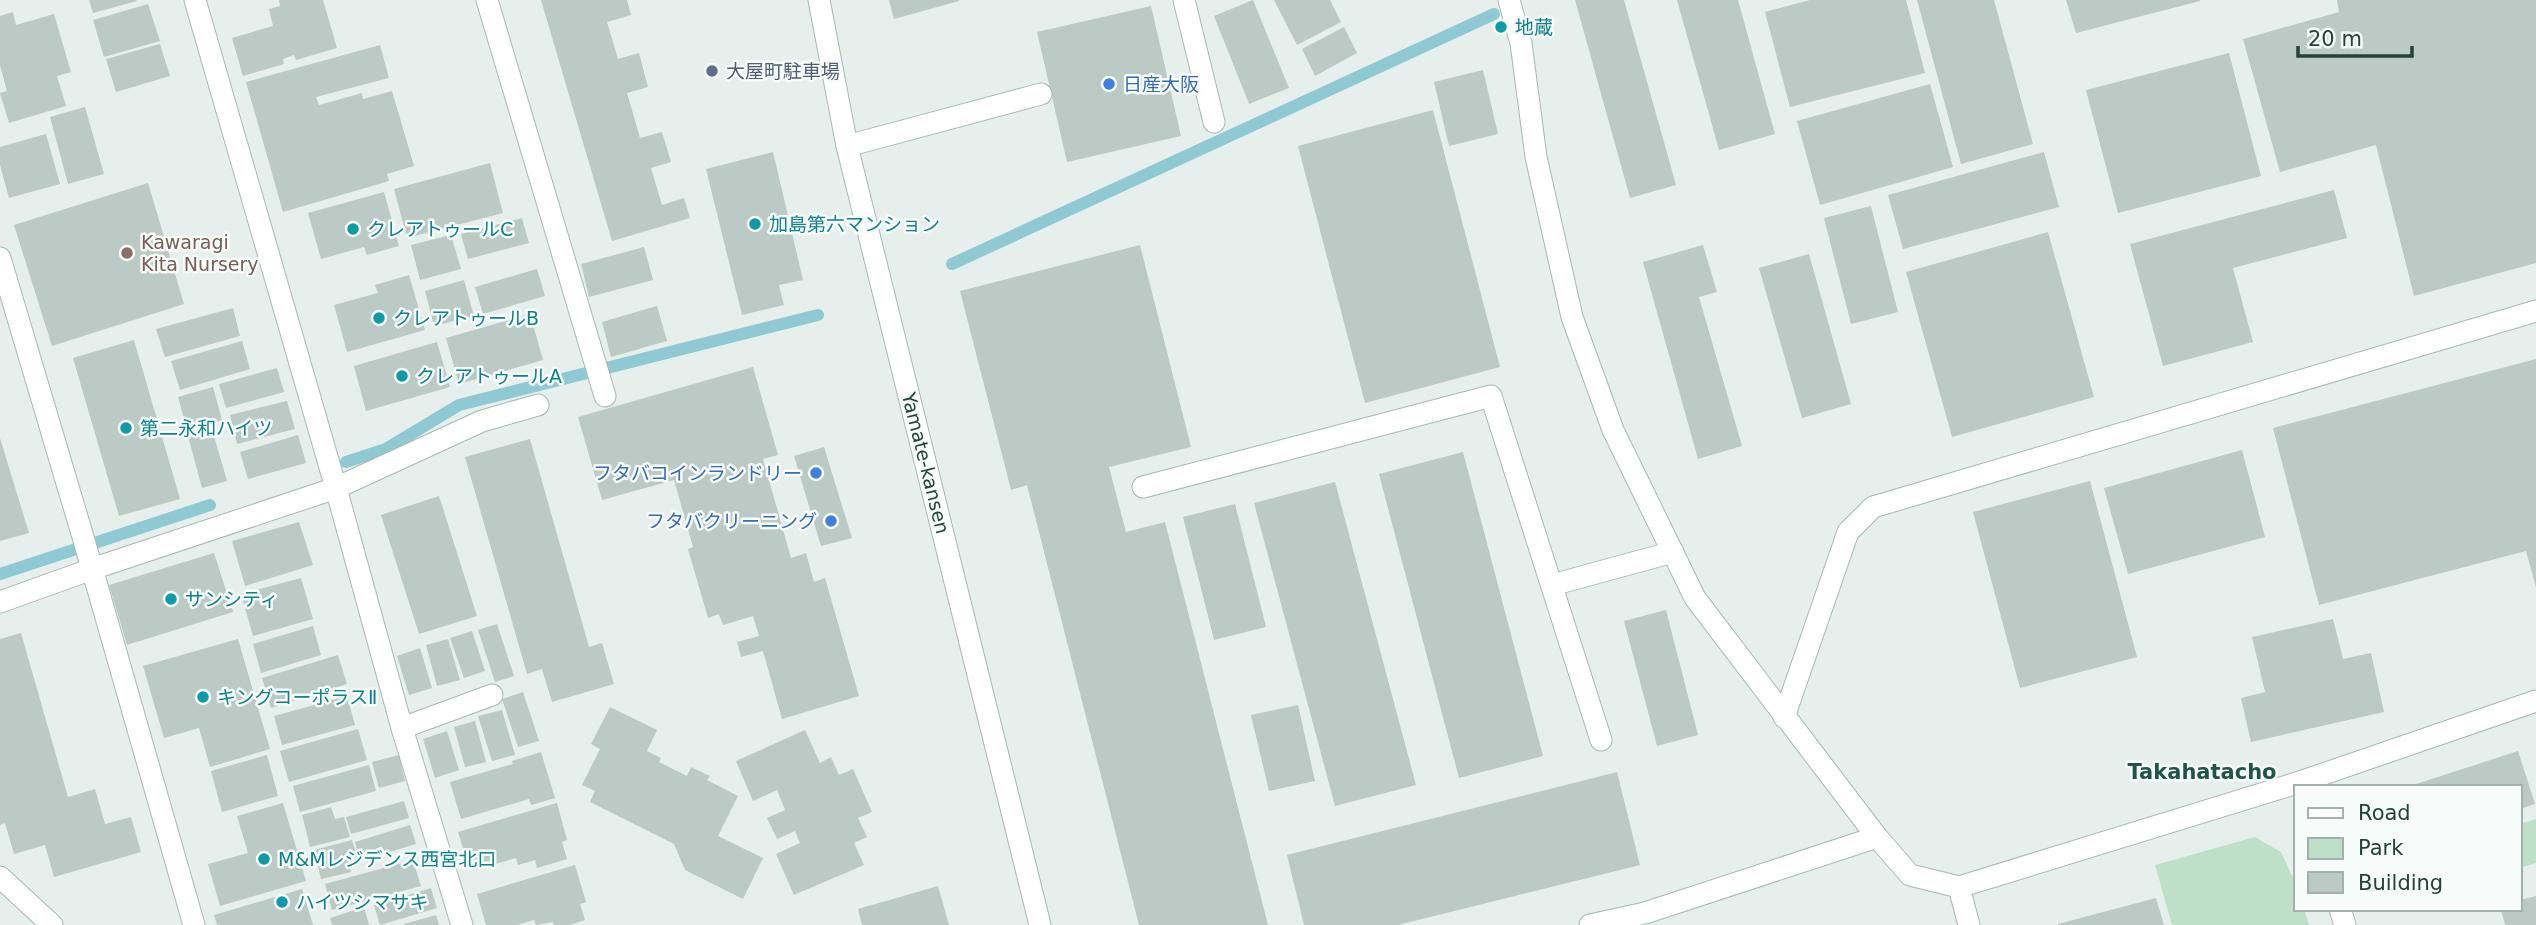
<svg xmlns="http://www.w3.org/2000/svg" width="2536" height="925" font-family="'DejaVu Sans','Noto Sans JP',sans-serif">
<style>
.green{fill:#bfe0c8}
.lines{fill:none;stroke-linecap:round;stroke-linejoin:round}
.stream{stroke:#8ec9d4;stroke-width:12}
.building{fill:#bbcac4}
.minor-casing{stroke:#a8b8b2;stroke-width:23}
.minor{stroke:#fff;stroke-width:21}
.culture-dot{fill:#0f9aa8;stroke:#f7fbf9;stroke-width:2.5}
.service-dot{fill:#5c6f8a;stroke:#f7fbf9;stroke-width:2.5}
.shop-dot{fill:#3f7fe0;stroke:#f7fbf9;stroke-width:2.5}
.education-dot{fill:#8d6e63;stroke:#f7fbf9;stroke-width:2.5}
.labels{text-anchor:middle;stroke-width:5;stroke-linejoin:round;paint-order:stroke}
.culture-label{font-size:19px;fill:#0d838f;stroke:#f7fbf9;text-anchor:start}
.service-label{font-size:19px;fill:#4e5e75;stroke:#f7fbf9;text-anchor:start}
.shop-label{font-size:19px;fill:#366cbe;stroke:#f7fbf9;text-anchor:end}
.education-label{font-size:19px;fill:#785e54;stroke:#f7fbf9;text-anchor:start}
.street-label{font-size:19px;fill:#24423a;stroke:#f7fbf9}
.neighbourhood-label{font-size:21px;font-weight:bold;fill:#1f5548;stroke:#f7fbf9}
</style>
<rect width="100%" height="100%" fill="#e6efeb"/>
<g class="green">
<path d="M2536,819V863L2520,868V824Z"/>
<path d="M2255,837L2281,852L2296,884V909H2304L2309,925H2172L2155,865Z"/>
</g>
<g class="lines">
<g class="stream">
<path d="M952,264L1494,14"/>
<path d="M346,462L386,449L459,405L818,315"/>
<path d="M0,574L210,505"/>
</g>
</g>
<g class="building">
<path d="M89,0H136L137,1L93,13Z"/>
<path d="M279,0H323L337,48L296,60L294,55L283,59L284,64L243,76L232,38L273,26L269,9L280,6Z"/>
<path d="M541,0H627L631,15L607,22L618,59L639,53L648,87L627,93L640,138L662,132L671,162L651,168L662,205L684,198L690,218L612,241Z"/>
<path d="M889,0H959V1L894,19Z"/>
<path d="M1253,0L1289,88L1249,104L1214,16Z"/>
<path d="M1274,0H1330L1341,22L1297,45Z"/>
<path d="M1575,0H1624L1676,185L1630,198Z"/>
<path d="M1677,0H1738L1775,134L1719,150Z"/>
<path d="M1810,0H1906L1925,73L1790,107L1765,12Z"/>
<path d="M1917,0H1994L2033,144L1961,164Z"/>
<path d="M2066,0H2200V1L2076,33Z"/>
<path d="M2337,0H2536V263L2414,296L2376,145L2280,172L2243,39L2339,12Z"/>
<path d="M148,4L160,41L104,57L93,20Z"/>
<path d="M1151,6L1181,136L1067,162L1037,32Z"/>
<path d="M13,12L16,25L54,14L71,72L57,76L66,106L9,123L0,93L7,91L0,65V16Z"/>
<path d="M1344,27L1357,53L1315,76L1302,49Z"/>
<path d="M160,44L170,76L116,92L106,59Z"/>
<path d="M380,45L389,78L316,97L319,105L362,93L363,99L392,91L414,166L387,174L389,181L283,212L246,82Z"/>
<path d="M2229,53L2261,176L2118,213L2086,90Z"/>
<path d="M1483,70L1498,134L1449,146L1434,82Z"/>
<path d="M1930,84L1953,167L1820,205L1797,121Z"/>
<path d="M85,107L104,174L68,184L50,117Z"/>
<path d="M1433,110L1500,367L1365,403L1298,146Z"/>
<path d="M46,134L60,184L9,198L0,165V147Z"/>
<path d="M773,152L803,280L779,285L784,305L742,315L706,169Z"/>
<path d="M2044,152L2059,207L1903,249L1888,195Z"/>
<path d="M490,163L503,213L407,238L394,189Z"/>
<path d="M148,183L184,304L52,346L14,225Z"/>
<path d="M2334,190L2347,238L2233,268L2253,342L2163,366L2130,244Z"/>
<path d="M384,192L399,246L367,255L364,247L321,259L308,213Z"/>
<path d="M1871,206L1898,312L1851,324L1824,218Z"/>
<path d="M522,218L529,243L468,259L461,234Z"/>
<path d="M2048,232L2094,397L1952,437L1906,272Z"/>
<path d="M451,235L461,269L420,280L411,245Z"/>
<path d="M1140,245L1191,447L1109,467L1126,532L1165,522L1268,925H1139L1027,485L1011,490L960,291Z"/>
<path d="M1703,245L1717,292L1699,297L1742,446L1698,459L1643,262Z"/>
<path d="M644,247L653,280L589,297L581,264Z"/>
<path d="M1809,254L1851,404L1802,418L1759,268Z"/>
<path d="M537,269L545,296L483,314L475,287Z"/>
<path d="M409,275L425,330L347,352L334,305L378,293L375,285Z"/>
<path d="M464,280L474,316L434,326L425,291Z"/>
<path d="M657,306L667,341L611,357L602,322Z"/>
<path d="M233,308L240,336L165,357L156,329Z"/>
<path d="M530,314L543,360L459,384L446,338Z"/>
<path d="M134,340L180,499L119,516L73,358Z"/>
<path d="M242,341L250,369L180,390L171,361Z"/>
<path d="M437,342L450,387L366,411L354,366Z"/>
<path d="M2536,359V587L2526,551L2319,605L2273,428Z"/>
<path d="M753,367L778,455L763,459L791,558L806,553L814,582L825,578L859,696L782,719L763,651L741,657L737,642L759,636L753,616L723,625L719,614L708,618L688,549L693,547L674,480L602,500L578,417Z"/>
<path d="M277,368L284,392L226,408L219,384Z"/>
<path d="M213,387L222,420L187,430L178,397Z"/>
<path d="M287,401L295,429L237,444L230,415Z"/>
<path d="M212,429L227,481L202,488L188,436Z"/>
<path d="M298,435L306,463L248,479L240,452Z"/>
<path d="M0,438L29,533L0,541Z"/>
<path d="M530,439L589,647L602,643L614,684L552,702L542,669L527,674L465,457Z"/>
<path d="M824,447L852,538L821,546L794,456Z"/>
<path d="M2242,450L2265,537L2128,574L2104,488Z"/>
<path d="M1463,452L1543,756L1459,778L1379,474Z"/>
<path d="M2090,481L2137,657L2020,688L1973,512Z"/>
<path d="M1335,482L1416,785L1335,806L1254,503Z"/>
<path d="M439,496L477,616L419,634L381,515Z"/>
<path d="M1235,504L1266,627L1214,640L1183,517Z"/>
<path d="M299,522L313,565L245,586L232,541Z"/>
<path d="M214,553L233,612L127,645L109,585Z"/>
<path d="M301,578L313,619L253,636L241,594Z"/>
<path d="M1666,610L1698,735L1657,746L1624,621Z"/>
<path d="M2333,619L2343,659L2371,653L2384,712L2251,742L2241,698L2265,692L2252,637Z"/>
<path d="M497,624L514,676L495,682L478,630Z"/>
<path d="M313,626L321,655L261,673L253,644Z"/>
<path d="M472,631L485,671L464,678L450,638Z"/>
<path d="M21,633L68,797L95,789L105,824L131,817L141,852L54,877L45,845L14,854L5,823L0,825V639Z"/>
<path d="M238,639L270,749L210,767L199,728L164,738L143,666Z"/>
<path d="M448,639L460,680L437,686L426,645Z"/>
<path d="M420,648L432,688L409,695L397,656Z"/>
<path d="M338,655L347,684L271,708L262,678Z"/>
<path d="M523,692L539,741L518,747L502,699Z"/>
<path d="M347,696L355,725L282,745L274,716Z"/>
<path d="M1298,705L1315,781L1269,791L1251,715Z"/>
<path d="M610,707L657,730L647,751L661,758L659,762L687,776L691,767L710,776L707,780L738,796L718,836L763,858L743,899L685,870L674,844L590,802L595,791L582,785L600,749L591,744Z"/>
<path d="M502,710L515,755L492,761L478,716Z"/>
<path d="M475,721L486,762L465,767L454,727Z"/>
<path d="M358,729L367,760L289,782L280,751Z"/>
<path d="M805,730L820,763L831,757L839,775L853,769L872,812L858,818L867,837L854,843L864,865L794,895L776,854L800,843L795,831L777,839L767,818L785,810L777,790L753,801L736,761Z"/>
<path d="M447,731L459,770L435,778L423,739Z"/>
<path d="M2518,751L2535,804L2520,809V787H2407Z"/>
<path d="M541,752L555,798L531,805L529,799L461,819L450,782L513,764L512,761Z"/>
<path d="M267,755L278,796L222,812L211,771Z"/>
<path d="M399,755L405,781L379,788L372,762Z"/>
<path d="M369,765L376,791L300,812L293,786Z"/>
<path d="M1617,772L1640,865L1398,925H1304L1287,855Z"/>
<path d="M404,801L409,818L351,834L346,817Z"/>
<path d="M283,803L306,881L220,906L208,864L248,853L237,816Z"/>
<path d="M557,803L567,840L562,842L567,859L537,868L535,860L518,865L516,858L475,870L474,867L469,868L458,832Z"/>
<path d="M331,807L335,819L344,817L350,837L310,847L302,815Z"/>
<path d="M410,825L416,844L360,861L355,842Z"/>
<path d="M352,840L357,857L348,860L351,872L321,879L314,850Z"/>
<path d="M413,860L421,886L332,910L325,884Z"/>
<path d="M575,865L586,902L580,904L585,920L570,925H554L553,922L536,925L534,920L517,925H486L477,894Z"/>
<path d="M938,886L949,925H862L858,909Z"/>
<path d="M431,888L437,908L380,925L374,905Z"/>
<path d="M302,889L313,925H217L214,915Z"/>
<path d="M2536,896V925H2505L2501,909H2520V900Z"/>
<path d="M2156,898L2164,925H2058V924Z"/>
<path d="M364,907L369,925H332L330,918Z"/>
<path d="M436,915L439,925H404V924Z"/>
</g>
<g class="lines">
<defs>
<g id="minor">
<path d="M195,0L336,488L402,728L462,925"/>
<path d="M487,0L605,396"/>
<path d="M819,0L847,146L1040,925"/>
<path d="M1184,0L1214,122"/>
<path d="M1509,0L1521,43L1536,157L1572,317L1613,430L1695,598L1877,837L1910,875L1959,887L2300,782L2301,787"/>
<path d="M847,146L1041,94"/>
<path d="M0,258L83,537L194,925"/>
<path d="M1143,487L1491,396L1601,740"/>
<path d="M1552,585L1673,552"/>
<path d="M0,602L92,569L336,488L482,421L538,405"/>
<path d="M1784,717L1848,532L1873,507L2536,311"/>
<path d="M402,728L492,695"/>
<path d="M2300,782L2536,701"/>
<path d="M0,877L52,925"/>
<path d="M1959,887L1969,925"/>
<path d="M2340,909L2345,925"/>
<path d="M1590,925L1645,913L1877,837"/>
</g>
</defs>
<use href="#minor" class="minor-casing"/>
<use href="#minor" class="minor"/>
</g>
<g class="culture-dot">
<circle cx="1501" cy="27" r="7"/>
<circle cx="755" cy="224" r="7"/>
<circle cx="353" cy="229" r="7"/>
<circle cx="379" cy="318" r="7"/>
<circle cx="402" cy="376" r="7"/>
<circle cx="126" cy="428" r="7"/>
<circle cx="171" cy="599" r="7"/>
<circle cx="203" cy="697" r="7"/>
<circle cx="264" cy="859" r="7"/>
<circle cx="282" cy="902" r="7"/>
</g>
<circle class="service-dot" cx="712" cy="71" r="7"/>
<g class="shop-dot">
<circle cx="1109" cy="84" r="7"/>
<circle cx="816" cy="473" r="7"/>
<circle cx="831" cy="521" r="7"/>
</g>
<circle class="education-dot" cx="127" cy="253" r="7"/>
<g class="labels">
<g class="culture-label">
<text x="1515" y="34">地蔵</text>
<text x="769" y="231">加島第六マンション</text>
<text x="367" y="236">クレアトゥールC</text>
<text x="393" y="325">クレアトゥールB</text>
<text x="416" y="383">クレアトゥールA</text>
<text x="140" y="435">第二永和ハイツ</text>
<text x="185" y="606">サンシティ</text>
<text x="217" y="704">キングコーポラスⅡ</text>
<text x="278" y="866">M&amp;Mレジデンス西宮北口</text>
<text x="296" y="909">ハイツシマサキ</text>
</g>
<g class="service-label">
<text x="726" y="78">大屋町駐車場</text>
</g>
<g class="shop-label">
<text x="1123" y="91" text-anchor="start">日産大阪</text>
<text x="802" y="480">フタバコインランドリー</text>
<text x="817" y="528">フタバクリーニング</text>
</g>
<g class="education-label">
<text x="141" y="249">Kawaragi<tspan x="141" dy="22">Kita Nursery</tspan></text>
</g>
<g class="street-label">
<text transform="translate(926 463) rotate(76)" y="7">Yamate-kansen</text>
</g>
<g class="neighbourhood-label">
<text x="2202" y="779">Takahatacho</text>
</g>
</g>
<rect x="2294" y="785" width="228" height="126" fill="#f7fbf9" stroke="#a3b1ad" stroke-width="2"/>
<rect x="2308" y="808" width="35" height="10" fill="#ffffff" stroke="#a3b1ad" stroke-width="2"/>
<text x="2358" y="820" font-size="21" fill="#24423a">Road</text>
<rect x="2308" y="838" width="35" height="21" fill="#bfe0c8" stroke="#a3b1ad" stroke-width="2"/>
<text x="2358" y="855" font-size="21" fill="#24423a">Park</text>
<rect x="2308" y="872" width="35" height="21" fill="#bbcac4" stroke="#a3b1ad" stroke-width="2"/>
<text x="2358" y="890" font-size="21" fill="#24423a">Building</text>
<path d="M2298 46v10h114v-10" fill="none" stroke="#24423a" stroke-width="3.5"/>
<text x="2308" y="46" font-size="21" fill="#24423a" stroke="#f7fbf9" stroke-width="5" paint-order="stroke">20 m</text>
</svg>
